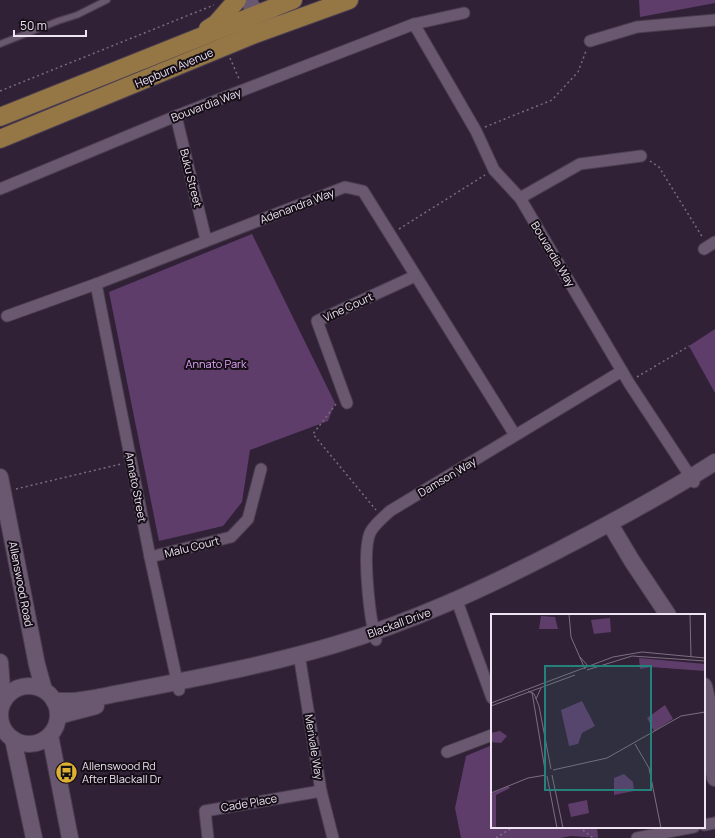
<svg xmlns="http://www.w3.org/2000/svg" width="715" height="838" font-family="Manrope,sans-serif">
<style>
.green{fill:#5f3d6b}
.lines{fill:none;stroke-linecap:round;stroke-linejoin:round}
.lane-casing{stroke:#4b3e50;stroke-width:8}
.street-casing{stroke:#4b3e50;stroke-width:13}
.secondary-casing{stroke:#4b3e50;stroke-width:18}
.primary-casing{stroke:#4b3e50;stroke-width:20}
.path{stroke:#7a6c7f;stroke-width:1.5;stroke-dasharray:2 3;stroke-linecap:butt}
.lane{stroke:#6a5870;stroke-width:5.5}
.street{stroke:#6a5870;stroke-width:11}
.secondary{stroke:#6a5870;stroke-width:16}
.primary{stroke:#957745;stroke-width:18}
.labels{text-anchor:middle;stroke-width:4;stroke-linejoin:round;paint-order:stroke}
.street-label{font-size:11px;fill:#ede3f1;stroke:#150e17}
.park-label{font-size:11px;fill:#e3a5fa;stroke:#150e17}
.poi-label{font-size:11px;fill:#ede3f1;stroke:#150e17;text-anchor:start}
.inset-road{fill:none;stroke:#7c6f81;stroke-width:1}
.view{fill:#25817b;fill-opacity:0.15;stroke:#25817b;stroke-width:2}
.inset-edge{fill:none;stroke:#ede3f1;stroke-width:2}
</style>
<rect width="100%" height="100%" fill="#312136"/>
<g class="green">
<path d="M639,0H715V3L640,17Z"/>
<path d="M252,234L335,403L328,421L250,450L242,502L223,526L159,541L109,292Z"/>
<path d="M715,329V393L689,346Z"/>
<path d="M492,745V827H597L598,838L571,836L560,838H461L455,808L466,756Z"/>
</g>
<g class="lines">
<defs>
<path id="lane" d="M0,44L58,21L77,15L107,0"/>
<g id="street">
<path d="M414,24L464,13"/>
<path d="M590,41L637,27L715,20"/>
<path d="M176,116L206,240"/>
<path d="M0,189L176,116L414,24L476,131L494,170L520,198L629,383L694,482"/>
<path d="M520,198L580,164L641,156"/>
<path d="M704,249L715,242"/>
<path d="M96,284L150,557L179,690"/>
<path d="M7,316L96,284L345,187L363,191L515,435"/>
<path d="M347,403L317,321L415,276"/>
<path d="M150,557L231,537L248,519L261,469"/>
<path d="M457,601L492,698"/>
<path d="M376,640C370,620 361,548 371,531C376,523 384,517 390,511L622,371"/>
<path d="M299,654L321,791L333,838"/>
<path d="M447,752L492,735"/>
<path d="M704,825L715,823"/>
<path d="M208,838L205,811L321,791"/>
<path d="M637,838L694,827"/>
</g>
<g id="secondary">
<path d="M249,0L252,8L270,18"/>
<path d="M0,477L37,665L44,690"/>
<path d="M610,524L632,561L668,615"/>
<path d="M0,662L3,702"/>
<path d="M704,686L714,730"/>
<circle cx="29" cy="715" r="29"/>
<path d="M54,701H75L95,698C175,682 256,668 334,645C412,622 485,588 557,551C611,523 664,495 715,462"/>
<path d="M58,716L96,706"/>
<path d="M704,717L715,778"/>
<path d="M50,735L70,838"/>
<path d="M13,739L34,838"/>
</g>
<g id="primary">
<path d="M208,29L216,24L237,0"/>
<path d="M0,117L293,0"/>
<path d="M0,139L255,34L349,0"/>
</g>
</defs>
<use href="#lane" class="lane-casing"/>
<use href="#street" class="street-casing"/>
<use href="#secondary" class="secondary-casing"/>
<use href="#primary" class="primary-casing"/>
<g class="path">
<path d="M230,58L240,81"/>
<path d="M0,91L214,5"/>
<path d="M485,127L552,100L578,72L586,51"/>
<path d="M650,161L659,167L703,238"/>
<path d="M399,229L485,175"/>
<path d="M637,377L689,346"/>
<path d="M336,404L313,434L376,510"/>
<path d="M16,489L121,464"/>
<path d="M579,827L593,838"/>
<path d="M496,838L513,827"/>
</g>
<use href="#lane" class="lane"/>
<use href="#street" class="street"/>
<use href="#secondary" class="secondary"/>
<use href="#primary" class="primary"/>
</g>
<defs>
<symbol id="bus-disc" viewBox="-11 -11 22 22"><circle r="9.5" fill="#deb133" stroke="#150e17"/><path d="M-5-6H5V4H4V6H2V4H-2V6H-4V4H-5ZM-3.5-4V0h7V-4ZM-3.5 1.2v1.5H-2V1.2ZM2 1.2v1.5H3.5V1.2Z" fill="#111"/></symbol>
</defs>
<g fill-rule="evenodd">
<use href="#bus-disc" x="54" y="760" width="25" height="25"/>
</g>
<g class="labels">
<g class="street-label">
<text transform="translate(174 68) rotate(-23)" y="4">Hepburn Avenue</text>
<text transform="translate(206 105) rotate(-21)" y="4">Bouvardia Way</text>
<text transform="translate(191 178) rotate(76)" y="4">Buku Street</text>
<text transform="translate(297 206) rotate(-21)" y="4">Adenandra Way</text>
<text transform="translate(553 254) rotate(59)" y="4">Bouvardia Way</text>
<text transform="translate(348 307) rotate(-25)" y="4">Vine Court</text>
<text transform="translate(447 477) rotate(-31)" y="4">Damson Way</text>
<text transform="translate(136 487) rotate(79)" y="4">Annato Street</text>
<text transform="translate(192 547) rotate(-14)" y="4">Malu Court</text>
<text transform="translate(21 584) rotate(79)" y="4">Allenswood Road</text>
<text transform="translate(399 623) rotate(-20)" y="4">Blackall Drive</text>
<text transform="translate(314 747) rotate(81)" y="4">Merivale Way</text>
<text transform="translate(249 803) rotate(-10)" y="4">Cade Place</text>
</g>
<g class="park-label">
<text x="216" y="368">Annato Park</text>
</g>
<g class="poi-label">
<text x="82" y="770">Allenswood Rd<tspan x="82" dy="13">After Blackall Dr</tspan></text>
</g>
</g>
<g transform="translate(491 614)">
<rect width="214" height="214" fill="#312136"/>
<path d="M50,2L64,3L67,15H48ZM119,4L120,18L103,20L100,6ZM148,44L214,50V57L160,53L149,55ZM91,87L104,112L91,119L87,130L78,132L70,96ZM174,91L182,105L163,117L156,104ZM9,117L16,122L10,129L0,128V119ZM133,160L142,168L143,177L123,181V164ZM17,172L19,174L5,181V214H0V180ZM96,186L98,199L80,203L77,190Z" fill="#5f3d6b"/>
<path class="inset-road" d="M78,0L80,23L94,55M199,0L200,43M89,43L97,52M96,56L141,42L214,47M37,77L43,80L48,92L60,155M41,78L54,156M45,85L50,74M0,89L122,43L151,38L214,44M0,92L84,61M144,130L158,154L170,214M62,156L116,144L190,102L214,98M61,161L72,214M56,162L66,214M0,179L37,164L55,161"/>
<path class="view" d="M54,52H160V176H54Z"/>
<rect width="214" height="214" class="inset-edge"/>
</g>
<path d="M14 30v6h72v-6" fill="none" stroke="#ede3f1" stroke-width="2"/>
<text x="20" y="30" font-size="12" fill="#ede3f1" stroke="#150e17" stroke-width="3" paint-order="stroke">50 m</text>
</svg>
